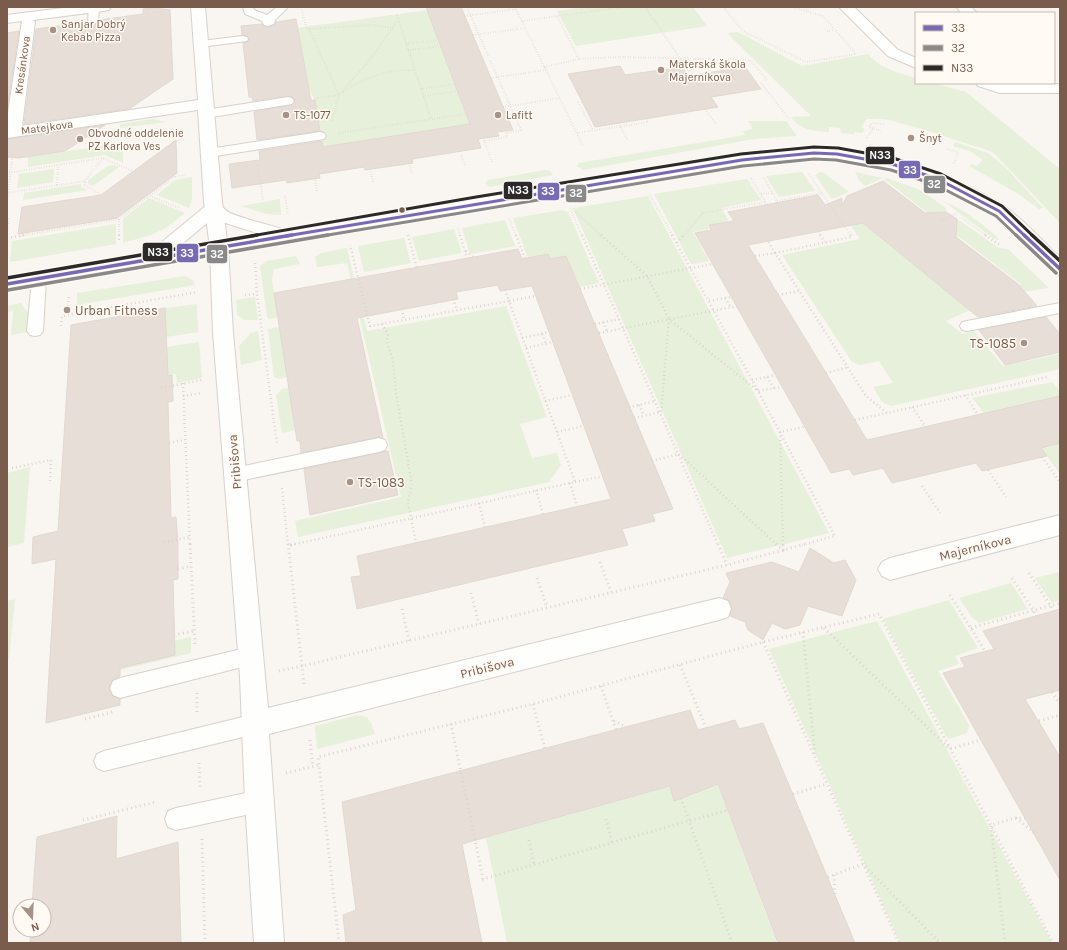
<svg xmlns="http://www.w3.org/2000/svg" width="1067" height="950" font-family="Karla,sans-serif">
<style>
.green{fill:#e7f0db}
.building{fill:#e6ded7;stroke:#e2d8d2}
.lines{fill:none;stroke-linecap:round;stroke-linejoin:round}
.lane-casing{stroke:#d7d1cb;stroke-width:2}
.street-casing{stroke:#d7d1cb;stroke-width:2}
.secondary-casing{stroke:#d9d2cb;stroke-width:2}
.path-far2{stroke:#dcd5d0;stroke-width:2;stroke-dasharray:0.5 2;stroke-linecap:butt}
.path-far1{stroke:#dcd5d0;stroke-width:2.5;stroke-dasharray:1 3;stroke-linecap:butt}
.path{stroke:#dcd5d0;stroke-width:3;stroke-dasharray:1 3.5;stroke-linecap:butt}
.lane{fill:#fefefd;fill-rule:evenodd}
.street{fill:#fefefd;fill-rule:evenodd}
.secondary{fill:#fefefd;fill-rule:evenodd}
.bus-1-far1-casing{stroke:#fffaf3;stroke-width:5}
.bus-1-casing{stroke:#fffaf3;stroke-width:6}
.bus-2-far1-casing{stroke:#fffaf3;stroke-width:5}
.bus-2-casing{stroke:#fffaf3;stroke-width:6}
.bus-3-far1-casing{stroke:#fffaf3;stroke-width:5}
.bus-3-casing{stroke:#fffaf3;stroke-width:6}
.bus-1-far1{stroke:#776ab4;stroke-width:3}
.bus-1{stroke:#776ab4;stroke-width:3.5}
.bus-2-far1{stroke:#898989;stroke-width:3}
.bus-2{stroke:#898989;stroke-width:3.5}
.bus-3-far1{stroke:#2b2a29;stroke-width:3}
.bus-3{stroke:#2b2a29;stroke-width:3.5}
.poi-dot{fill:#a69286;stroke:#fffaf3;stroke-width:1.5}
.bus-dot{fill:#7a5c4d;stroke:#fffaf3;stroke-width:1.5}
.labels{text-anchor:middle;stroke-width:3;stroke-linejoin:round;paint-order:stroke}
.far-poi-label{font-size:11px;fill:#7a5c4d;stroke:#fffaf3;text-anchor:start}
.far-street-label{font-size:11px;fill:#7a5c4d;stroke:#fffaf3}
.poi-label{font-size:13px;fill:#7a5c4d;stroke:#fffaf3;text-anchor:start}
.street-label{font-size:13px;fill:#7a5c4d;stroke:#fffaf3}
.line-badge{stroke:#fffaf3;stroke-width:1.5}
.badge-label{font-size:11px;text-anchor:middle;font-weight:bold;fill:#fff}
</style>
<rect width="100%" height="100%" fill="#f9f5f0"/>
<g class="green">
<path d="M586,7H693L707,26L576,46L557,11Z"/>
<path d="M428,10L470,124L323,147L315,100L309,89L297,28Z"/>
<path d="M738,32L802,66L868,54C879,68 899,73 916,78V83H933L966,92L1060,169V223L993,152L922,129L885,119H867L861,127L865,129L862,133L855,132L854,134L841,133L840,128L829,127V132C814,131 800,130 791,117L811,116L727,33Z"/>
<path d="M153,119L167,122L120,128V124Z"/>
<path d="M748,121H786L797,136L754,139L583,170L577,166L579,163L745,135L743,131L753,129Z"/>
<path d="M955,142L988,153L1006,168L1043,208L1039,209L1020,195L969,166L971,164L977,166L983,160L970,151L953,146Z"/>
<path d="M123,143V163L105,155L28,167V157Z"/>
<path d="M115,165L119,167L93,186L88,184V180L108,166Z"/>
<path d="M54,169L53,182L17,188L19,174Z"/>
<path d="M545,170L550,171L553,175L490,187L485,183L488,180Z"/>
<path d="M802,172L815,191L779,197L766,176Z"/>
<path d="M820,172L824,173L849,192L832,199L815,175Z"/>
<path d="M855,172L883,178L865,186L859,180Z"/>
<path d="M192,177V199L189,208L157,195L175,180Z"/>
<path d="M887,178L920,190L946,208V212H936L929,214L884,179Z"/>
<path d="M747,179L761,200L721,208L729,221L708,225L709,229L693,232L709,261L691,264L654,194Z"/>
<path d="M81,184V187L88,190L23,200L24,193Z"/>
<path d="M648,196L829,533L727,558L573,208Z"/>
<path d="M149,198L185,213L166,228L151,235L123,243V219Z"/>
<path d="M280,199L281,215L266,214L241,206Z"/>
<path d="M942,200C964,210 982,223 1000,240L994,239Z"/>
<path d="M837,202L970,310L946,321L963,334L974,331L1003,366L1060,354V369L891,406L882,402L873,387L893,383L879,361L860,365L852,362L782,255L860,239L835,203Z"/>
<path d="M562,210L568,212L599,283L579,287L566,256L550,259L528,258L513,218Z"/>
<path d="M505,220L515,246L470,254L462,228Z"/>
<path d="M957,220H959L999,248L1008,249L1049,288L1008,294L1005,292L1021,284L950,230L955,225Z"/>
<path d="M116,224V244L10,262L12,241Z"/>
<path d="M454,229L462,253L419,261L412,237Z"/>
<path d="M404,238L411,263L364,272L358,246Z"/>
<path d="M347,248L367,331L506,306L547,417L520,424L532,458L557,453L561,465L549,482L298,537L295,521L401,497L347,263L317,267L315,257L321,253Z"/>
<path d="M296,256L300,264L274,269L272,279L278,317L269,319L267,317L260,266L267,261Z"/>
<path d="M185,276L194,281L195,285L77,305V293Z"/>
<path d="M255,297L258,320H245L237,315L236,300Z"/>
<path d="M21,303L29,314L27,332L11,335L13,311L7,312V306Z"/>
<path d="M197,304L198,332L166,337L165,308Z"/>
<path d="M280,327L287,377L280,379L274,377L268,329Z"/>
<path d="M258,331L262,360L241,365L239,346L251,333Z"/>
<path d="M199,342L202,378L177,383L176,374L160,377L166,347Z"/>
<path d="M1052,382L1060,391V401L984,413L972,398Z"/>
<path d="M289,388L295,430L282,433L276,395L282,389Z"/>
<path d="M1060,443V474L1041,448Z"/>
<path d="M30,467L24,543L7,547V473Z"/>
<path d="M1060,572V600L1052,603L1035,578Z"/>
<path d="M1011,583L1028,609L979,623L971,616L959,598Z"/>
<path d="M15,599L9,659L7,660V601Z"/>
<path d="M949,600L978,648L955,656L959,664L938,671L969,725L967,733L950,739L946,736L883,619Z"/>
<path d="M877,621L1052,943H900L769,649Z"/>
<path d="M191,637V653L120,670V668L174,641Z"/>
<path d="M358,715L367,717L372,725L375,734L317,749L315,726Z"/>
<path d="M714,774L777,943H507L486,838Z"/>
</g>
<g class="building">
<path d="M426,7H461L513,130L497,132L499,136L478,139L481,148L412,159L413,163L365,170L364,167L319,174L320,178L287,183L286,180L232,188L229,164L260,160L259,151L322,141L323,147L470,124Z"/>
<path d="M154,8L170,10L173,79L129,109L24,124L36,29L87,22L89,24H97L100,20L143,14V9Z"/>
<path d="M296,19L311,101L315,100L320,131L257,140L254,112L292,105L295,100L292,97L288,96L253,101L252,97H249L243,43L248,42L249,38L247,36L242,35L241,26L262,24L264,26L268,27L274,25L276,22Z"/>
<path d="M19,31L7,109V33Z"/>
<path d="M620,66L625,75L682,67L688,76L745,67L761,89L711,97L718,107L595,127L568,74Z"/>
<path d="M105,125L65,151L19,158L7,157V139Z"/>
<path d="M176,140L177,173L117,218L18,234L22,207L101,195Z"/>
<path d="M883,181L925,213L946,212L957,219L956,237L1018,284L1037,306L978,317L863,223L748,245L867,440L1060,396V443L1041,448L1047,456L982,471L976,463L892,483L883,468L853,475L850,469L831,473L695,233L711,230L709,225L734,221L728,212L818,195L825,205L842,198V206L847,196Z"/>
<path d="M518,249L522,259L548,254L550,259L566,256L673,509L652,514L655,521L622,529L628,545L357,609L351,577L361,576L357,556L611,499L532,286L500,291L498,285L456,292L458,299L357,318L383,438L379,437L301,453L300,441H297L274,293Z"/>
<path d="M165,308L168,376L172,375L173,401L168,402L171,518L176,517L178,544V579L173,580L175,655L120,668V676L112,680L109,687L112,696L120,699V705L46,723L56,559L32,564L33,537L58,531L71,325Z"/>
<path d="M1046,317L1060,334V352L1005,365L979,330Z"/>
<path d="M386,451H388L398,495L310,515L304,469L379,453Z"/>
<path d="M810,548L834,563L845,560L856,580L842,616L808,606L800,625L785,629L772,623L763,640L748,630L745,622L730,616L732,608L729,600L723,598L730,582L726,573L772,562L799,572Z"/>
<path d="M1060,609V690L1025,699L1060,757V880L943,673L965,667L960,658L994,649L983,631Z"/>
<path d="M690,710L698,730L735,720L739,729L763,723L855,943H778L718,784L674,801L670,786L462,844L482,943H346L343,915L356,910L342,802Z"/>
<path d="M117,816L116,859L178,842L181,943H30L31,930H44V906H32L37,837Z"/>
</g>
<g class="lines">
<defs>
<g id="lane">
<path d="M89,7H99L98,21L97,23H89L88,21Z"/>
<path d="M243,7H253L254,10L267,15L277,7H288L275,20L274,24L268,26L264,25L262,21L245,14Z"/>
<path d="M243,36L247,37L248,39L247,41L201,47L195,44L201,41Z"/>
<path d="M288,97L292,98L294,101L292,104L206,118L202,117L200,114L202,111L206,110Z"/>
<path d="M320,132L324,133L326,136L324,139L209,157L205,156L203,153L205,150L209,149Z"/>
<path d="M39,274L44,275L46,279L43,331L40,335L35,336L30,335L27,331L32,279L34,275Z"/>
<path d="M1060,303V313L967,331L962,330L960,326L962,322L967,321Z"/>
<path d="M379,438L385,440L387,445L385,450L379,452L234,482L228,480L226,475L228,470L234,468Z"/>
<path d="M250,647L257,649L260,656L257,663L250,665L120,698L113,695L110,688L113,681L120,678Z"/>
<path d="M255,714L262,717L265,724L262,731L255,734L104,771L97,768L94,761L97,754L104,751Z"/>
<path d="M259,790L267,793L270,801L267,809L259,812L176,830L168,827L165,819L168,811L176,808Z"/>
</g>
<g id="street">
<path d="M71,7H111L109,10L104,11L33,20L35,22L22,126L198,100L191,7H205L222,202L228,248L233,333L268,708L719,598L728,601L731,609L728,617L719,620L269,734L284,943H254L245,801L240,677L213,333L210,248L204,202L198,110L7,138V119L22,21L7,23V15Z"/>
<path d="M839,7H854L898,50L916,58V68L888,56Z"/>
<path d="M956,7H971L977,13H962Z"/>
<path d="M976,83L1057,84L1060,85V93H1000L978,86Z"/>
<path d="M1060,515V535L890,580L882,576L878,569L882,562L890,558Z"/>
</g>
<path id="secondary" d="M814,148C880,151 948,171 1004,206C1023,219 1044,242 1060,258V275L1054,273L993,215L951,192L932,183L889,169L837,159L814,158L742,165L477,209L7,291V277L142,255L144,252L163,241L208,204C222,200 220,208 230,213C247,220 267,224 285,230L742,155ZM213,218L216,220L260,234L176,249Z"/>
</defs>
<use href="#lane" class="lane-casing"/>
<use href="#street" class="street-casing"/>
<use href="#secondary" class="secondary-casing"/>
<g class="path-far2">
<path d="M467,7L488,56"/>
<path d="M515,7L583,146"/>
<path d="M645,7L693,77"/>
<path d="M723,7L743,31L806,62L856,54L823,16L809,12L805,7"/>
<path d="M792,7L808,12"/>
<path d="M302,10L306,27L309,29L372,25L393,28"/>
<path d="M397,15L431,119"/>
<path d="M465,16L516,9"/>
<path d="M557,16L579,59"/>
<path d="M522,21L623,7"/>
<path d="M309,29L339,95"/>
<path d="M827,31L834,30"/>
<path d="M473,35L525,28"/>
<path d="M406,44L439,40"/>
<path d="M408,50L441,46"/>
<path d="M544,67L579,59L621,57L750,60L768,81"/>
<path d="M491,78L546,70"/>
<path d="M761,83L789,119"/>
<path d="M421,89L455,84"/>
<path d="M343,92C365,77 388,69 415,70"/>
<path d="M423,96L458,91"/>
<path d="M306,100L339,95"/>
<path d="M578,102L593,130"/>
<path d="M503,107L560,98"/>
<path d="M705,109L716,124"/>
<path d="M332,121L339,95L369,61L398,20"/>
<path d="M618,123L627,139"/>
<path d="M873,128L869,127L872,123L885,124"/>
<path d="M338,133L466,114"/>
<path d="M577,133L648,122L646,119"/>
<path d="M483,138L492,162"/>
<path d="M867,138L873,128L881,131"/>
<path d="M176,141L186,139"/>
<path d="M484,141L507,137L506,133L521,130L490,60"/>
<path d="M947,149L958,152L954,163"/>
<path d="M461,155L465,166"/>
<path d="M409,163L412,175"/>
<path d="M258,164L263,200"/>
<path d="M370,169L373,182"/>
<path d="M7,173L103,158L133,171"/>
<path d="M809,174L851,236"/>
<path d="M175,177L187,174"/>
<path d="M315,178L317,191"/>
<path d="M751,178L767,205"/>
<path d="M764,178L778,203"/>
<path d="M85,181L103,158"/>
<path d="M57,185L58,166"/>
<path d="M7,193L85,181V185L101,195"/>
<path d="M761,194L773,193"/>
<path d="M650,195L673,236"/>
<path d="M150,196L179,208"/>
<path d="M285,196L288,215"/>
<path d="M777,201L822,193"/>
<path d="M7,202L13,152"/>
<path d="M570,208L582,236"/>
<path d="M572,209L602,236"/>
<path d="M7,218H9L7,233"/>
<path d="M509,218L516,236"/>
<path d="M962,218L987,236"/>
<path d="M119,219V236"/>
<path d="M941,221L957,213"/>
<path d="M458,228L460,236"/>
<path d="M818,232L821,236"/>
<path d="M20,236L119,219L174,177L175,174"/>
<path d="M683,236L703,213L765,202"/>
</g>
<g class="path-far1">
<path d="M119,235V243"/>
<path d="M408,235L417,268"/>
<path d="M460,235L467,258"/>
<path d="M516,235L525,259"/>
<path d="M582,235L718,545"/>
<path d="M601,235L647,276L669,319"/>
<path d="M672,235L758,391L835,536L802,545"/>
<path d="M820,235L825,242"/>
<path d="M851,235L852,237L775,253L866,396L887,413L1047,377"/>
<path d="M985,235L998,244H1001"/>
<path d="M7,238L25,235"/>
<path d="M677,243L684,235"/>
<path d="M466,251L473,257"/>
<path d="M755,256L775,253L768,241"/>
<path d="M255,263L257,294L277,445"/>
<path d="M580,289L713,264"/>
<path d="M505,290L509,301L535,296"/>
<path d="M245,295L257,294"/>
<path d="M778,295L799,291"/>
<path d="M725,298L731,307"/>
<path d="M453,299L457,310"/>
<path d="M709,301L732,297"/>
<path d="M68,306L69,295"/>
<path d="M402,309L404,320"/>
<path d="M7,313V327"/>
<path d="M603,322L607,332"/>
<path d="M382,324L388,334L387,342L393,361L396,393L412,485L408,503L416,543"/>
<path d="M595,324L619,319"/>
<path d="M61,326L62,316L197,292"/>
<path d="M599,333L737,306"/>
<path d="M542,334L546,344"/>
<path d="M522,338L549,332"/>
<path d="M526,348L553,342"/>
<path d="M826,373L848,367"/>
<path d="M767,377L774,388"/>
<path d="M752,380L775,375"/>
<path d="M183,383L190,545"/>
<path d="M161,388L202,380"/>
<path d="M965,395L978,415"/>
<path d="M183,396L202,393"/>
<path d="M545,401L572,395"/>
<path d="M639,405L644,416"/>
<path d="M629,407L656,401"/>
<path d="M912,407L926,427"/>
<path d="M634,418L661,412L669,319L758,391L782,387"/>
<path d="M855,420L887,413"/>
<path d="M557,432L584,426"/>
<path d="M169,443L185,440"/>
<path d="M1042,457L1060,482"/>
<path d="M652,461L679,454L777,545"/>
<path d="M12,468L51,460L50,481"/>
<path d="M988,470L1006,497"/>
<path d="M575,482L603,476"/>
<path d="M570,483L577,506"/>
<path d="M922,486L940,513"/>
<path d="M282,488L288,545"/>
<path d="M536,490L543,514"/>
<path d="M479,503L485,527"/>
<path d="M164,542L190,537"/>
<path d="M291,545L575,482L509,301L370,326L350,245"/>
<path d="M783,545L780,432L804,427"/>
</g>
<g class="path">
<path d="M190,544L195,645"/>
<path d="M288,544L302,666L727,565L806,544"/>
<path d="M718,544L727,565"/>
<path d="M776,544L783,550V544"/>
<path d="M290,545L295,544"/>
<path d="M600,562L611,592"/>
<path d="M178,569L191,566"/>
<path d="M1029,573L1054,611"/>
<path d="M537,578L547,607"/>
<path d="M1012,578L1037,616"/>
<path d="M471,593L479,624"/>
<path d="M950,595L985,651"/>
<path d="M402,609L409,641"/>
<path d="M824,628L950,749L981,740"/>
<path d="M971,628L1060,603"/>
<path d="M803,632L815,756"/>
<path d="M174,635L194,631"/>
<path d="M763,642L899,943"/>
<path d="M680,665L706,728"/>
<path d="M279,671L302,666L304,685"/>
<path d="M601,686L616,730"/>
<path d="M1052,692L1060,704"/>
<path d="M197,693V712"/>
<path d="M533,704L545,749"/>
<path d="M85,719L113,712"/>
<path d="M614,721L626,727"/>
<path d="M1039,721L1060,715"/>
<path d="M451,724L483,879L728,810"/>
<path d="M310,740L313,767"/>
<path d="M199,763L200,788"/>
<path d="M286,773L319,765"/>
<path d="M793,794L827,784"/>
<path d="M681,798L732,943"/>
<path d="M1016,818L1034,833"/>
<path d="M606,819L612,843"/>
<path d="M83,820L156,802"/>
<path d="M202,839L205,943"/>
<path d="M529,840L534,864"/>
<path d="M834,875L835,894"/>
<path d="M828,877L863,864L940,943"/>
<path d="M339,943L318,757L533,704L763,642L879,614L1053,943"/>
<path d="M1005,943L991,825L1015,818H1025"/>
</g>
<use href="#lane" class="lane"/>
<use href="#street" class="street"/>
<use href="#secondary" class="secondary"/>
<defs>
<path id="bus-1-far1" d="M286,236L742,160L814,153L837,154L892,164L938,179L999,211L1025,236"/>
<g id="bus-1">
<path d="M1024,235L1060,269"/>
<path d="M7,284L292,235"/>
</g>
<path id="bus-2-far1" d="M322,236L743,166L814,159L836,160L891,170L936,185L996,216L1017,236"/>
<g id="bus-2">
<path d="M1016,235L1056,273"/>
<path d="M8,290L328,235"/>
</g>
<path id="bus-3-far1" d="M251,236L476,197L741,154L814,147L838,148L893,158L941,174L1002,206L1033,236"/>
<g id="bus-3">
<path d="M1032,235L1060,261"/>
<path d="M7,278L257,235"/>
</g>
</defs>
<use href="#bus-1-far1" class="bus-1-far1-casing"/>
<use href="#bus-1" class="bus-1-casing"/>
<use href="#bus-2-far1" class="bus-2-far1-casing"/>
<use href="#bus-2" class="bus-2-casing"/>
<use href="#bus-3-far1" class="bus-3-far1-casing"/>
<use href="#bus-3" class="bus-3-casing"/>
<use href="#bus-1-far1" class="bus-1-far1"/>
<use href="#bus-1" class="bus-1"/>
<use href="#bus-2-far1" class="bus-2-far1"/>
<use href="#bus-2" class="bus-2"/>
<use href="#bus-3-far1" class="bus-3-far1"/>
<use href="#bus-3" class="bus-3"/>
</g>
<g class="poi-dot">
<circle cx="53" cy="30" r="4"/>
<circle cx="661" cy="70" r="4"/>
<circle cx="286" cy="115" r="4"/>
<circle cx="498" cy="115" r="4"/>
<circle cx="911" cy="138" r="4"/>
<circle cx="80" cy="139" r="4"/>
<circle cx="67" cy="310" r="4"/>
<circle cx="1024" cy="343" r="4"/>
<circle cx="350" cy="482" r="4"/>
</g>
<circle class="bus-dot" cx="402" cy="210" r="3.5"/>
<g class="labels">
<g class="far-poi-label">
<text x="61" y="28">Sanjar Dobrý<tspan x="61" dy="13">Kebab Pizza</tspan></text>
<text x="669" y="68">Materská škola<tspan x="669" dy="13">Majerníkova</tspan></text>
<text x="294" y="119">TS-1077</text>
<text x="506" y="119">Lafitt</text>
<text x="88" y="137">Obvodné oddelenie<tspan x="88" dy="13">PZ Karlova Ves</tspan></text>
<text x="919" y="142">Šnyt</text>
</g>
<g class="far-street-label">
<text transform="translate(22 65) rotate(-82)" y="4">Kresánkova</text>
<text transform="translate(47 127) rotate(-8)" y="4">Matejkova</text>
</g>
<g class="poi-label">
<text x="75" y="315">Urban Fitness</text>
<text x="1016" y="348" text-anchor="end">TS-1085</text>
<text x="358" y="487">TS-1083</text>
</g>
<g class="street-label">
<text transform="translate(234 462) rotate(-95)" y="5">Pribišova</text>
<text transform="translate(975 547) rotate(-14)" y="5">Majerníkova</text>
<text transform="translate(487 667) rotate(-14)" y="5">Pribišova</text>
</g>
</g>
<g class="line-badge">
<rect x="865" y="146" width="30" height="19" rx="4" fill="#2b2a29"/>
<rect x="898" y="160" width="23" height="19" rx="4" fill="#776ab4"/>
<rect x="923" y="175" width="23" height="19" rx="4" fill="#898989"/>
<rect x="503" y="181" width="30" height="19" rx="4" fill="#2b2a29"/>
<rect x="537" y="182" width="23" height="19" rx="4" fill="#776ab4"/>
<rect x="565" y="184" width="22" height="19" rx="4" fill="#898989"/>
<rect x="142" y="242" width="31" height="20" rx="4" fill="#2b2a29"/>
<rect x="176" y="243" width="23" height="20" rx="4" fill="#776ab4"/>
<rect x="206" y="244" width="22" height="20" rx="4" fill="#898989"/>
</g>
<g class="badge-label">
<text x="880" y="159">N33</text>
<text x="910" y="174">33</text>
<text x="934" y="188">32</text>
<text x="518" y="194">N33</text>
<text x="548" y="195">33</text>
<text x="576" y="197">32</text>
<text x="158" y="256">N33</text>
<text x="187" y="257">33</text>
<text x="217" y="258">32</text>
</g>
<rect width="1067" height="950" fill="none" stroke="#7a5c4d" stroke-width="16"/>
<rect x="915" y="12" width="140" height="72" fill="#fffaf3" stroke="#cabbb1"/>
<rect x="923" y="25" width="20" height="6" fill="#776ab4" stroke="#cabbb1"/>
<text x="951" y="32" font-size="12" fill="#7a5c4d">33</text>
<rect x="923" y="45" width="20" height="6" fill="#898989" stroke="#cabbb1"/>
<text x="951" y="52" font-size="12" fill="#7a5c4d">32</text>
<rect x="923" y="65" width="20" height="6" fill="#2b2a29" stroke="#cabbb1"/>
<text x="951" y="72" font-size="12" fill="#7a5c4d">N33</text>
<g transform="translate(32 918) rotate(161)"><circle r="19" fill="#fffaf3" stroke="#cabbb1"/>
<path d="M0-3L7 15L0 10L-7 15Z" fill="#a69286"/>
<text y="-6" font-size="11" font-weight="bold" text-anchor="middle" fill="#7a5c4d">N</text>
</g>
</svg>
